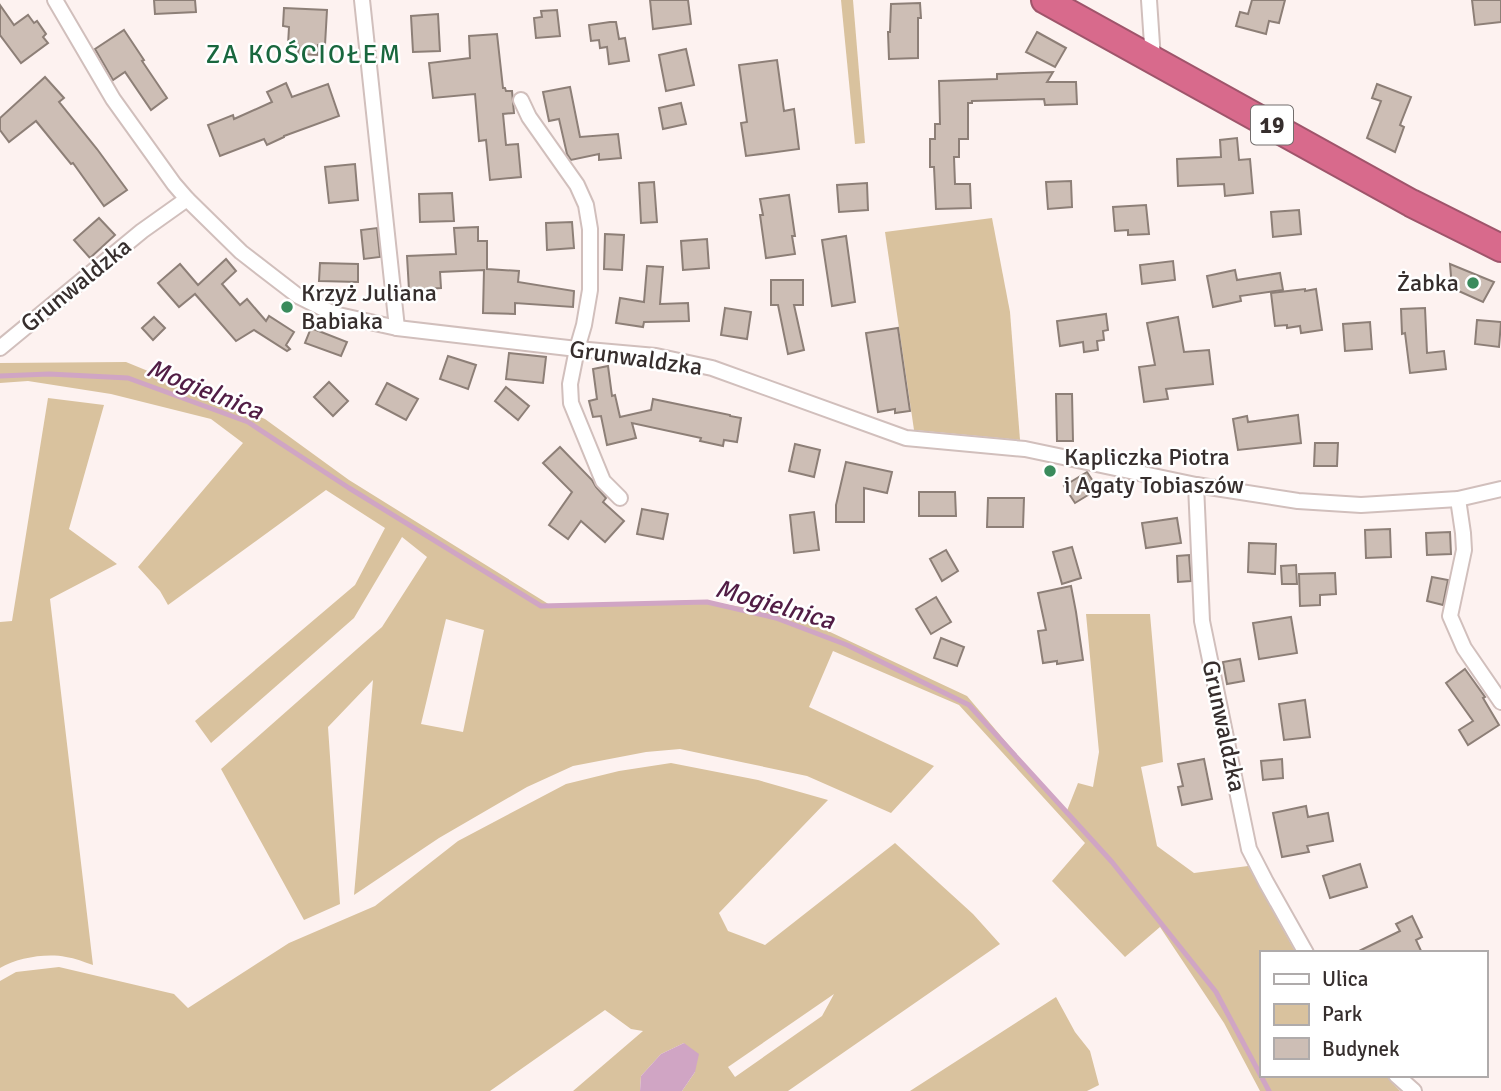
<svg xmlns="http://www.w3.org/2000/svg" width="1501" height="1091" font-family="Signika,sans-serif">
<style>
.green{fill:#d9c29e;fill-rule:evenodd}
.water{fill:#d0a5c4}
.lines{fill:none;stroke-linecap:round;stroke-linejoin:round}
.stream{stroke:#d0a5c4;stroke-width:5}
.building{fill:#cdbeb5;stroke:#8d7f77;stroke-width:2}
.street-casing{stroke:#d1bfbc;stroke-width:18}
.highway-casing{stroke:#9f556b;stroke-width:30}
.street{stroke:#fff;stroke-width:14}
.highway{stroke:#d86a8c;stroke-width:26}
.poi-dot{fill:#3a8b5c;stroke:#fff;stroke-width:2.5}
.labels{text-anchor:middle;stroke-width:5;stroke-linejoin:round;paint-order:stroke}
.shield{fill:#fff;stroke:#726d6c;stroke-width:2}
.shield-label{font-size:23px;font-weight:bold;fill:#362e2d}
.poi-label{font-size:24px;fill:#362e2d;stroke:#fff;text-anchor:start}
.street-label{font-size:24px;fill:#362e2d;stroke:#fff}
.neighbourhood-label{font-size:26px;letter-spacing:2px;fill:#19673e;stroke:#fff}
.water-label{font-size:26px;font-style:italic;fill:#511d45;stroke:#fff}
</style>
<rect width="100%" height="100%" fill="#fdf2f0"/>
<g class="green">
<path d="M841,0H853L865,143L855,144Z"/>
<path d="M992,218L1010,312L1020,440L914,430L885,232Z"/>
<path d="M126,362L265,419L349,480L550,605L701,600L798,617L967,696L1066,813L1078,783L1093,787L1099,752L1086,614H1150L1163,762L1141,767L1157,846L1194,873L1248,866L1296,953H1261V1075H1385L1400,1091H1260L1224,1023L1160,927L1125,957L1052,881L1085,843L959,705L833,651L809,707L934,766L891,813L807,776L680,749L646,752L573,766L527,787L439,838L354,895L373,680L328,727L340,904L304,920L221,769L382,627L427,557L402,537L354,618L211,743L195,721L355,585L385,528L326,490L168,605L160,591L138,567L243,443L211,419L111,394L28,381L0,383V363ZM446,619L484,630L463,732L421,724Z"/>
<path d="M48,398L104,405L69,529L117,564L50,599L93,965C84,962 75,958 66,957C46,953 17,958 0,968V622L12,621Z"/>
<path d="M671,763L758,780L828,800L719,913L728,931L765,945L895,843L973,914L1000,944L788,1091H682L695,1072L684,1043L661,1054L641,1076L640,1091H573L643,1031L631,1029L605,1010L490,1091H0V981L16,972L59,967L174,994L188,1008L289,943L375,906L458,841L566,784L619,771ZM834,994L822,1016L735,1077L728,1067Z"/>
<path d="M1056,997L1075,1032L1090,1051L1099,1085L1087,1091H910Z"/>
</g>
<path class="water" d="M684,1043L699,1054L695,1072L682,1091H640L641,1076L661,1054Z"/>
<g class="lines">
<path class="stream" d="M0,376L49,374L128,378L248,422L349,488L541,606L707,602L776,618L847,645L969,705L1112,862L1216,992L1269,1091"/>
</g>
<g class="building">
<path d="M154,0H195L196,12L155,14Z"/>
<path d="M650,0H688L691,24L653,29Z"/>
<path d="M1252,0H1285L1279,23L1269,21L1266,34L1236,26L1240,12L1248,14Z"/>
<path d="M1472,0H1501V22L1475,25Z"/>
<path d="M920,3L921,18H918V58L889,59L888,32H890L891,4Z"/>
<path d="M0,5L14,25L28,15L34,23L37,21L46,34L43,37L48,43L21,63L0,35Z"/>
<path d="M284,8L327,10L325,45H318V55L298,54L299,46L288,45L289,27L283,26Z"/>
<path d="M557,10L560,36L536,38L534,18L542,17L541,11Z"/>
<path d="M438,14L440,51L413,52L411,16Z"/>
<path d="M610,22H616L619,39L625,38L629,61L609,64L607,47L600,48L599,40L591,41L589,25Z"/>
<path d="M124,30L144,60L142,61L167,98L151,110L125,72L113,80L95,49Z"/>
<path d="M1037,32L1066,48L1055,67L1026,52Z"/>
<path d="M497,34L503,88H505L506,91H512L514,113L503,114L506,145L518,144L521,177L490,180L486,140L479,141L475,94L433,98L429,63L470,58L469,36Z"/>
<path d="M686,49L694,85L666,91L659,55Z"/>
<path d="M777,60L784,111L794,109L799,149L746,156L741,123L747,122L739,65Z"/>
<path d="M1053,72L1047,82H1076L1077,104L1045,105L1044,99L972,101V103H968V139H959V157H954L955,184H970L971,208L936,209L934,167H930V139H935V124H940L939,81L997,79V74Z"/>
<path d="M45,77L64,98L59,102L97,149L127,190L104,206L73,163L71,164L36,121L9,142L0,130V118Z"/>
<path d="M286,83L292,97L328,84L339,116L284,136V137L267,145L264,139L220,156L208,125L233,115L234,119L272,102L267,92Z"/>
<path d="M1377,84L1411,97L1400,125L1404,127L1395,152L1367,138L1381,101L1372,98Z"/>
<path d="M570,87L580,137L618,134L621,158L599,160V154L571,160L567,154L559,119L549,121L543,92Z"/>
<path d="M681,103L686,124L663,129L659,108Z"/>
<path d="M1237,138L1239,160L1250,159L1253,193L1225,196L1224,184L1178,186L1177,159L1221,157L1220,140Z"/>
<path d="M355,164L358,200L329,203L325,167Z"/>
<path d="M1071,181L1072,207L1048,209L1046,182Z"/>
<path d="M654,182L657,222L641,223L639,183Z"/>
<path d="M867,183L868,210L839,212L837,185Z"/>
<path d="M452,193L454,221L420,222L419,194Z"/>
<path d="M789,195L795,236H792L795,254L766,258L760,215H763L760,199Z"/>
<path d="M1146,205L1149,234L1128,235V230L1115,231L1113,207Z"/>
<path d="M1299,210L1301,234L1273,237L1271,212Z"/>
<path d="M99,218L115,235L90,258L74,240Z"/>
<path d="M572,222L574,248L547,250L546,223Z"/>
<path d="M478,227V241H487V269L519,271L518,282L574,291L573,307L515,303V314L483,313L484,270L440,272L441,288L409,290L407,256L456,254L454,228Z"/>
<path d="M377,228L380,257L364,259L361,230Z"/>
<path d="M605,234L624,235L622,270L604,269Z"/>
<path d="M846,236L855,302L832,306L822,240Z"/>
<path d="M707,239L709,268L683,270L681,241Z"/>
<path d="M226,259L236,271L222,284L240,305L247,299L266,321L269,316L294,332L286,345L290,349L287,351L254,330L236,341L195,294L179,307L158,283L180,264L198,285Z"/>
<path d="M1173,261L1175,280L1142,284L1140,265Z"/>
<path d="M320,263L358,264V282L319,281Z"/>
<path d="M1450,264L1494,282L1483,302L1452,288Z"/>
<path d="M647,266L663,267L660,304L688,303L689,321L644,322L643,327L616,323L620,298L644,302Z"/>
<path d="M1235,270L1237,280L1280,273L1283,290L1240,296L1241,301L1213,307L1207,276Z"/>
<path d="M771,280H803V305H794L804,350L788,354L778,305H771Z"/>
<path d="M1305,289V291L1316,289L1322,330L1301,333L1300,326L1287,328V325L1275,326L1271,293Z"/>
<path d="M725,308L751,312L747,339L721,335Z"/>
<path d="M1425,308L1427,353L1444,351L1446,369L1410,373L1405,333L1402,334L1401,309Z"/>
<path d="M1106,314L1108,330L1103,331L1104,340L1097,341L1098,350L1084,352L1083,342L1060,346L1057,321Z"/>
<path d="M154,317L165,328L153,340L142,328Z"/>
<path d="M1178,317L1184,352L1209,350L1213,384L1166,389L1168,399L1144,402L1139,367L1155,365L1147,323Z"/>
<path d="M1477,320L1501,322L1499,347L1475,344Z"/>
<path d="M1370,322L1372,349L1345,351L1343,324Z"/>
<path d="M311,328L347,342L341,356L305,343Z"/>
<path d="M898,328L910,411L895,413V409L878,412L866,333Z"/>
<path d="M509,353L546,357L543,383L506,379Z"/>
<path d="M448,356L476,365L468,389L440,379Z"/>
<path d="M608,366L612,396L615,395L620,417L651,410L653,399L730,415V416L741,418L737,442L724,440L723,446L700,441L701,438L632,423L636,438L607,445L601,416L593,417L589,401L597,399L593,369Z"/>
<path d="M329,382L348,401L333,416L314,397Z"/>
<path d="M387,383L418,399L406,420L376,404Z"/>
<path d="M506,387L529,406L518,420L495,401Z"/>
<path d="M1056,394H1072L1073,441H1057Z"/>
<path d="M1298,415L1301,443L1238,450L1233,419L1247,416L1248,422Z"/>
<path d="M1315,443H1338L1337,466H1314Z"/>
<path d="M795,444L820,450L814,477L789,471Z"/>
<path d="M560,447L592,480L596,487L606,498L603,502L624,521L605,542L581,521L568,539L549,525L572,492L543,463Z"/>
<path d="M846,462L892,472L887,493L864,488V522H836V505Z"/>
<path d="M1087,472L1098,489L1075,503L1064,486Z"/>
<path d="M919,492H955L956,516H919Z"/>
<path d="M988,498H1024L1023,527H987Z"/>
<path d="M642,509L668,514L663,539L637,534Z"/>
<path d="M814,512L819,550L794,553L790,515Z"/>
<path d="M1177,518L1181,543L1146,548L1142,523Z"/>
<path d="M1390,529L1391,557L1366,558L1365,530Z"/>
<path d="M1450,532L1451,554L1427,555L1426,533Z"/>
<path d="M1249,543L1276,544L1275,574L1248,572Z"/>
<path d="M1072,547L1081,578L1062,584L1053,552Z"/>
<path d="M946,550L958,571L942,581L930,559Z"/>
<path d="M1189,555L1191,581L1178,582L1177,556Z"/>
<path d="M1296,565L1297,584H1282L1281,566Z"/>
<path d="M1335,573L1336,594L1320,595V605L1300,606L1299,574Z"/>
<path d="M1432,577L1448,580L1443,605L1427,601Z"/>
<path d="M1071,586L1076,612L1083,660L1057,664V661L1043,663L1038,631L1046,630L1038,593Z"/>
<path d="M936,597L951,622L931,634L916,609Z"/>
<path d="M1291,617L1297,653L1259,659L1253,623Z"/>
<path d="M941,638L964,647L957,666L934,658Z"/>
<path d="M1240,659L1244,681L1227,684L1223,662Z"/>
<path d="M1465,669L1485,697L1483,698L1499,725L1468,745L1459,730L1473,721L1446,683Z"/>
<path d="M1305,700L1310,737L1284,740L1279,704Z"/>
<path d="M1204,759L1212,799L1182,805L1178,787L1183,786L1178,764Z"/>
<path d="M1282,759L1283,778L1263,780L1261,761Z"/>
<path d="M1306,806L1308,817L1328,813L1333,841L1307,846L1309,852L1282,857L1273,813Z"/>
<path d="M1360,864L1367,887L1330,898L1323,876Z"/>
<path d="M1412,916L1422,937L1416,940L1422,953H1355L1400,931L1396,924Z"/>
</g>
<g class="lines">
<defs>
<g id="street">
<path d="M55,0L113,99L174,184L187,199L241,252L298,296L334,314L397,328L577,349L656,356L712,368L906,438L1025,449L1196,485L1298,501L1361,505L1458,499L1501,489"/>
<path d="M362,0L397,328"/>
<path d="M1149,0L1153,59"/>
<path d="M521,100L529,117L577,185L586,205L590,229V290L584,325L577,349L570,384L571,403L603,481L620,498"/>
<path d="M0,348L142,231L187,199"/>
<path d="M1196,485L1202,621L1249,849L1266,882L1306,953"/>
<path d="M1458,499L1463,533L1464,550L1450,616L1464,648L1501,702"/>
<path d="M1396,1075L1414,1091"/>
</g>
<path id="highway" d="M1045,0L1411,203L1501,248"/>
</defs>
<use href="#street" class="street-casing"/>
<use href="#highway" class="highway-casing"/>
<use href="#street" class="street"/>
<use href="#highway" class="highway"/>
</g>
<g class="poi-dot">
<circle cx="1473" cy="283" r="7"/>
<circle cx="287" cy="307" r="7"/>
<circle cx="1050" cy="471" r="7"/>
</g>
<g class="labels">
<rect class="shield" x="1251" y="105.5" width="42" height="39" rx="5"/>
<g class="shield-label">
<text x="1272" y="133">19</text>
</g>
<g class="poi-label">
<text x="1459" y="291" text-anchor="end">Żabka</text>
<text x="301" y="301">Krzyż Juliana<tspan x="301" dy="28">Babiaka</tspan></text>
<text x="1064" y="465">Kapliczka Piotra<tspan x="1064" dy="28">i Agaty Tobiaszów</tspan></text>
</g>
<g class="street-label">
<text transform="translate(76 285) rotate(-39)" y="8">Grunwaldzka</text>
<text transform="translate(636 358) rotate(8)" y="8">Grunwaldzka</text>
<text transform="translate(1224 726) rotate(78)" y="8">Grunwaldzka</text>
</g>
<g class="neighbourhood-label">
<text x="304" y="63">ZA KOŚCIOŁEM</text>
</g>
<g class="water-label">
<text transform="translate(205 389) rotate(22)" y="9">Mogielnica</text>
<text transform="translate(775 604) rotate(16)" y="9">Mogielnica</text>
</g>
</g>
<rect x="1260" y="951" width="228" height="126" fill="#ffffff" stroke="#afabab" stroke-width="2"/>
<rect x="1274" y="974" width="35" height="10" fill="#ffffff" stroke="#afabab" stroke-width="2"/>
<text x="1322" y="986" font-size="21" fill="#362e2d">Ulica</text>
<rect x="1274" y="1004" width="35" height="21" fill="#d9c29e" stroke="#afabab" stroke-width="2"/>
<text x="1322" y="1021" font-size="21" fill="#362e2d">Park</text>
<rect x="1274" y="1038" width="35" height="21" fill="#cdbeb5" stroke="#afabab" stroke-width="2"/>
<text x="1322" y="1056" font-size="21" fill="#362e2d">Budynek</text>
</svg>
